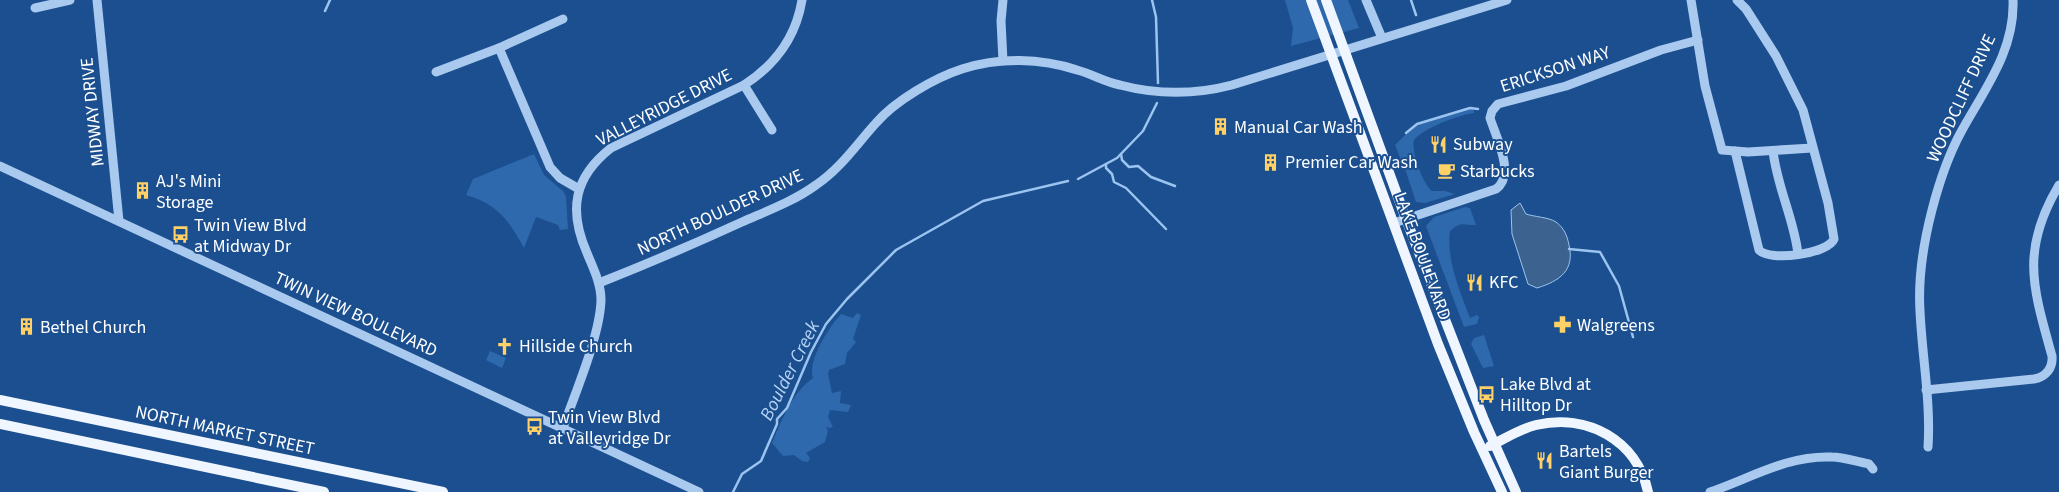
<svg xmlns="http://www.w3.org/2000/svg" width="2059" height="492" font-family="'Source Sans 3',sans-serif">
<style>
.green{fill:#2e69ad}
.water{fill:#3c6290;stroke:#9cc4f0}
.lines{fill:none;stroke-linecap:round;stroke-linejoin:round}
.stream{stroke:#9cc4f0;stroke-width:2.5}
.minor{stroke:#a9c9ee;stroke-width:9}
.major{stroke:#f0f6ff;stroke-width:10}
.labels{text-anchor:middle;stroke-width:4;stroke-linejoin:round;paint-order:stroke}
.street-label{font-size:18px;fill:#fff;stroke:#1b4f8f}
.poi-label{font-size:18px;fill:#fff;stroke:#1b4f8f;text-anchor:start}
.water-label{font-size:19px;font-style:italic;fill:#b5d3f5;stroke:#1b4f8f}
</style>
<rect width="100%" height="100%" fill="#1b4f8f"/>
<g class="green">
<path d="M1285,0H1348L1359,28L1291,46L1293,28Z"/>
<path d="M1473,108L1474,113C1458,115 1424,128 1414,140C1411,152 1423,184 1432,191H1445L1455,194L1425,203L1416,202L1405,169H1414V165L1404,168L1395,145L1414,126Z"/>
<path d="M534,154L544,175L563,191L566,197L568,229L560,230L558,225L536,217L524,248C509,221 498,204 466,195L473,179Z"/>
<path d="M1465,207L1470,208L1476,225C1465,226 1462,220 1450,231C1446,259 1460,292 1470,318L1477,315L1479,317L1477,324L1464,327L1426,226L1434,217Z"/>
<path d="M857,313L861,315L853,339L856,342L847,353L845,364L829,370L828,374L832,393L841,391L840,403L851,405L848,412L830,410L828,417L833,427L830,428L826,427L828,431L825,442L806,453L810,458L808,462L802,461L794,455L783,456L772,443C782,420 792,393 813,378C807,361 829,327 841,314L853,318Z"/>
<path d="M1484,335L1494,366L1483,368L1471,344L1474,338Z"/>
<path d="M490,351L506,358L502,368L486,360Z"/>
</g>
<path class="water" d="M1520,203L1526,214C1535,217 1548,217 1556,222C1564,228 1567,235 1569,245C1575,270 1560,281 1537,288L1528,284L1512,234L1511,210Z"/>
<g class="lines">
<g class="stream">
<path d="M1152,0L1156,17L1158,83"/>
<path d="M1411,0L1416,15"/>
<path d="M325,11L330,0"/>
<path d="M1406,133L1417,124L1470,108L1478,109"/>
<path d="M1121,154L1122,160L1129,167L1138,166L1151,177L1175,186"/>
<path d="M1106,164V168L1112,174L1114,182L1126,188L1166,229"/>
<path d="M1078,179L1117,158L1143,131L1157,103"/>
<path d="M1569,249L1600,252L1619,286L1633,337"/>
<path d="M733,492L742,474L761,461L777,424V419L787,408L811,352L826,324L847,299L896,250L983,201L1068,181"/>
</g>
<g class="minor">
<path d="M97,0L119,221"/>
<path d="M1366,0L1382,38"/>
<path d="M1691,0L1705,86L1722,150L1748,152L1812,148"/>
<path d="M35,8L70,0"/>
<path d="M499,48L550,167L560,178L579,189"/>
<path d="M1003,61L1001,21L1003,0"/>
<path d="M436,72L499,48L563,19"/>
<path d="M744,85L772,130"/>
<path d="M1735,151L1759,250C1770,262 1828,254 1834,239L1828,203L1803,110L1776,56L1746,9L1737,0"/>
<path d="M1773,151C1777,187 1794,219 1798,254"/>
<path d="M0,166L699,492"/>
<path d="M1394,223L1496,189C1516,175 1496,137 1490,118L1492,111L1498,104L1566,86L1661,50L1698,40"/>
<path d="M599,283C647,264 694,244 742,222C767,211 794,201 816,185C841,168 856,145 876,123C895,101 934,78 962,69C999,57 1041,58 1077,70C1092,74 1105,82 1120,85C1158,95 1194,95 1232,85L1507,0"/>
<path d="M1926,390L2034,379C2046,377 2053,368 2052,356C2033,288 2020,250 2059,185"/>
<path d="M563,428C575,393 600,336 601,300C601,283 593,268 587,253C568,210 574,177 611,148L744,85C775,65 796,37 802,0"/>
<path d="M1928,447C1931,402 1922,356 1920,311C1918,279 1924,241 1932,210C1939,183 1948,156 1961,132C1984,90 2015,51 2013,0"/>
<path d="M1710,492C1751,478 1788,455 1832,457C1844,457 1857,462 1869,464L1873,469"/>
</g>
<g class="major">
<path d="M1311,0L1438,344L1474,432L1502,492"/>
<path d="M1326,0L1406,219L1484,420L1516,492"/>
<path d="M0,400L443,492"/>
<path d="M0,424L324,492"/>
<path d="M1490,446C1505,439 1519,429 1536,425C1587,413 1637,440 1648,492"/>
</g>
</g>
<defs>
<symbol id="building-bare" viewBox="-9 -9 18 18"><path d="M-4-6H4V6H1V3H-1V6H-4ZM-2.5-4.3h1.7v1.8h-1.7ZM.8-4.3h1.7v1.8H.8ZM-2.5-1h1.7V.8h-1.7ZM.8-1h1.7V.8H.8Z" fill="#ffd166" stroke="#1b4f8f" stroke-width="2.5" paint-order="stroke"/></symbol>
<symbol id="restaurant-bare" viewBox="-9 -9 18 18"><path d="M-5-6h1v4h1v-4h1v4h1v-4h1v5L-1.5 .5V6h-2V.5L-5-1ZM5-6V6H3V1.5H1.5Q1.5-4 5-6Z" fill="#ffd166" stroke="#1b4f8f" stroke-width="2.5" paint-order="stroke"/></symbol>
<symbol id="cafe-bare" viewBox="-9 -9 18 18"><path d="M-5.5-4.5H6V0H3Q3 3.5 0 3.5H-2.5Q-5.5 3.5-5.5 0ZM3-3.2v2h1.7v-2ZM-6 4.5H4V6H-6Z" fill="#ffd166" stroke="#1b4f8f" stroke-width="2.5" paint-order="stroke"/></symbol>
<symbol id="bus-bare" viewBox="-9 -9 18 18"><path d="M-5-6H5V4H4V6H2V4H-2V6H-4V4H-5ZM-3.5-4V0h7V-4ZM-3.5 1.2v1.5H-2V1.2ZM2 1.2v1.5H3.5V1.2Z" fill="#ffd166" stroke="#1b4f8f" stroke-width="2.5" paint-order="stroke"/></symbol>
<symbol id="pharmacy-bare" viewBox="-9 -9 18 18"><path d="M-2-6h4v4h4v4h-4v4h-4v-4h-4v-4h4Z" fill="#ffd166" stroke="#1b4f8f" stroke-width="2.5" paint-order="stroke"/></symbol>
<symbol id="church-bare" viewBox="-9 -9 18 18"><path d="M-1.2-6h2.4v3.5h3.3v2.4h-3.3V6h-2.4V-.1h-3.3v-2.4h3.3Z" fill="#ffd166" stroke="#1b4f8f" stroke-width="2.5" paint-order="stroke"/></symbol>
</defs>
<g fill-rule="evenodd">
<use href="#building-bare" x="1208" y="114" width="25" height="25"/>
<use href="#restaurant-bare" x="1426" y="132" width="25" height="25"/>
<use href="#building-bare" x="1258" y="150" width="25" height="25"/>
<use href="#cafe-bare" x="1434" y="158" width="25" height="25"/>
<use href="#building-bare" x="130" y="178" width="25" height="25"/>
<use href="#bus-bare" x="168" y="222" width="25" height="25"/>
<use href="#restaurant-bare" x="1462" y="270" width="25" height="25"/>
<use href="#pharmacy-bare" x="1550" y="312" width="25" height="25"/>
<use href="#building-bare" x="14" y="314" width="25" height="25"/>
<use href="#church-bare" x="492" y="334" width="25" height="25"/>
<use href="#bus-bare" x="1474" y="382" width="25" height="25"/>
<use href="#bus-bare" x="522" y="414" width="25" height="25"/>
<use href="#restaurant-bare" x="1532" y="448" width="25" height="25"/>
</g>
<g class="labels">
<g class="street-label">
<text transform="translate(1555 69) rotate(-18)" y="6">ERICKSON WAY</text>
<text transform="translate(1961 98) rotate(-65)" y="6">WOODCLIFF DRIVE</text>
<text transform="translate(664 107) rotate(-27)" y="6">VALLEYRIDGE DRIVE</text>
<text transform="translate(92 112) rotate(-96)" y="6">MIDWAY DRIVE</text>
<text transform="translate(720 212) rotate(-25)" y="6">NORTH BOULDER DRIVE</text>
<text transform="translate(1423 256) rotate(70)" y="6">LAKE BOULEVARD</text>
<text transform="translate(356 314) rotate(25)" y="6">TWIN VIEW BOULEVARD</text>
<text transform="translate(225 430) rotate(12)" y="6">NORTH MARKET STREET</text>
</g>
<g class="poi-label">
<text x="1234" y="133">Manual Car Wash</text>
<text x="1453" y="150">Subway</text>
<text x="1285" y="168">Premier Car Wash</text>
<text x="1460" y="177">Starbucks</text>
<text x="156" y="187">AJ's Mini<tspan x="156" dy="21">Storage</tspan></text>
<text x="194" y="231">Twin View Blvd<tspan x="194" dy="21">at Midway Dr</tspan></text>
<text x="1489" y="288">KFC</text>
<text x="1577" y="331">Walgreens</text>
<text x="40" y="333">Bethel Church</text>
<text x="519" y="352">Hillside Church</text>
<text x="1500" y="390">Lake Blvd at<tspan x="1500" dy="21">Hilltop Dr</tspan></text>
<text x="548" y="423">Twin View Blvd<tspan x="548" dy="21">at Valleyridge Dr</tspan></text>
<text x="1559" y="457">Bartels<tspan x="1559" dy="21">Giant Burger</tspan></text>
</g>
<g class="water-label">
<text transform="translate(789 370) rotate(-63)" y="7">Boulder Creek</text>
</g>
</g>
</svg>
